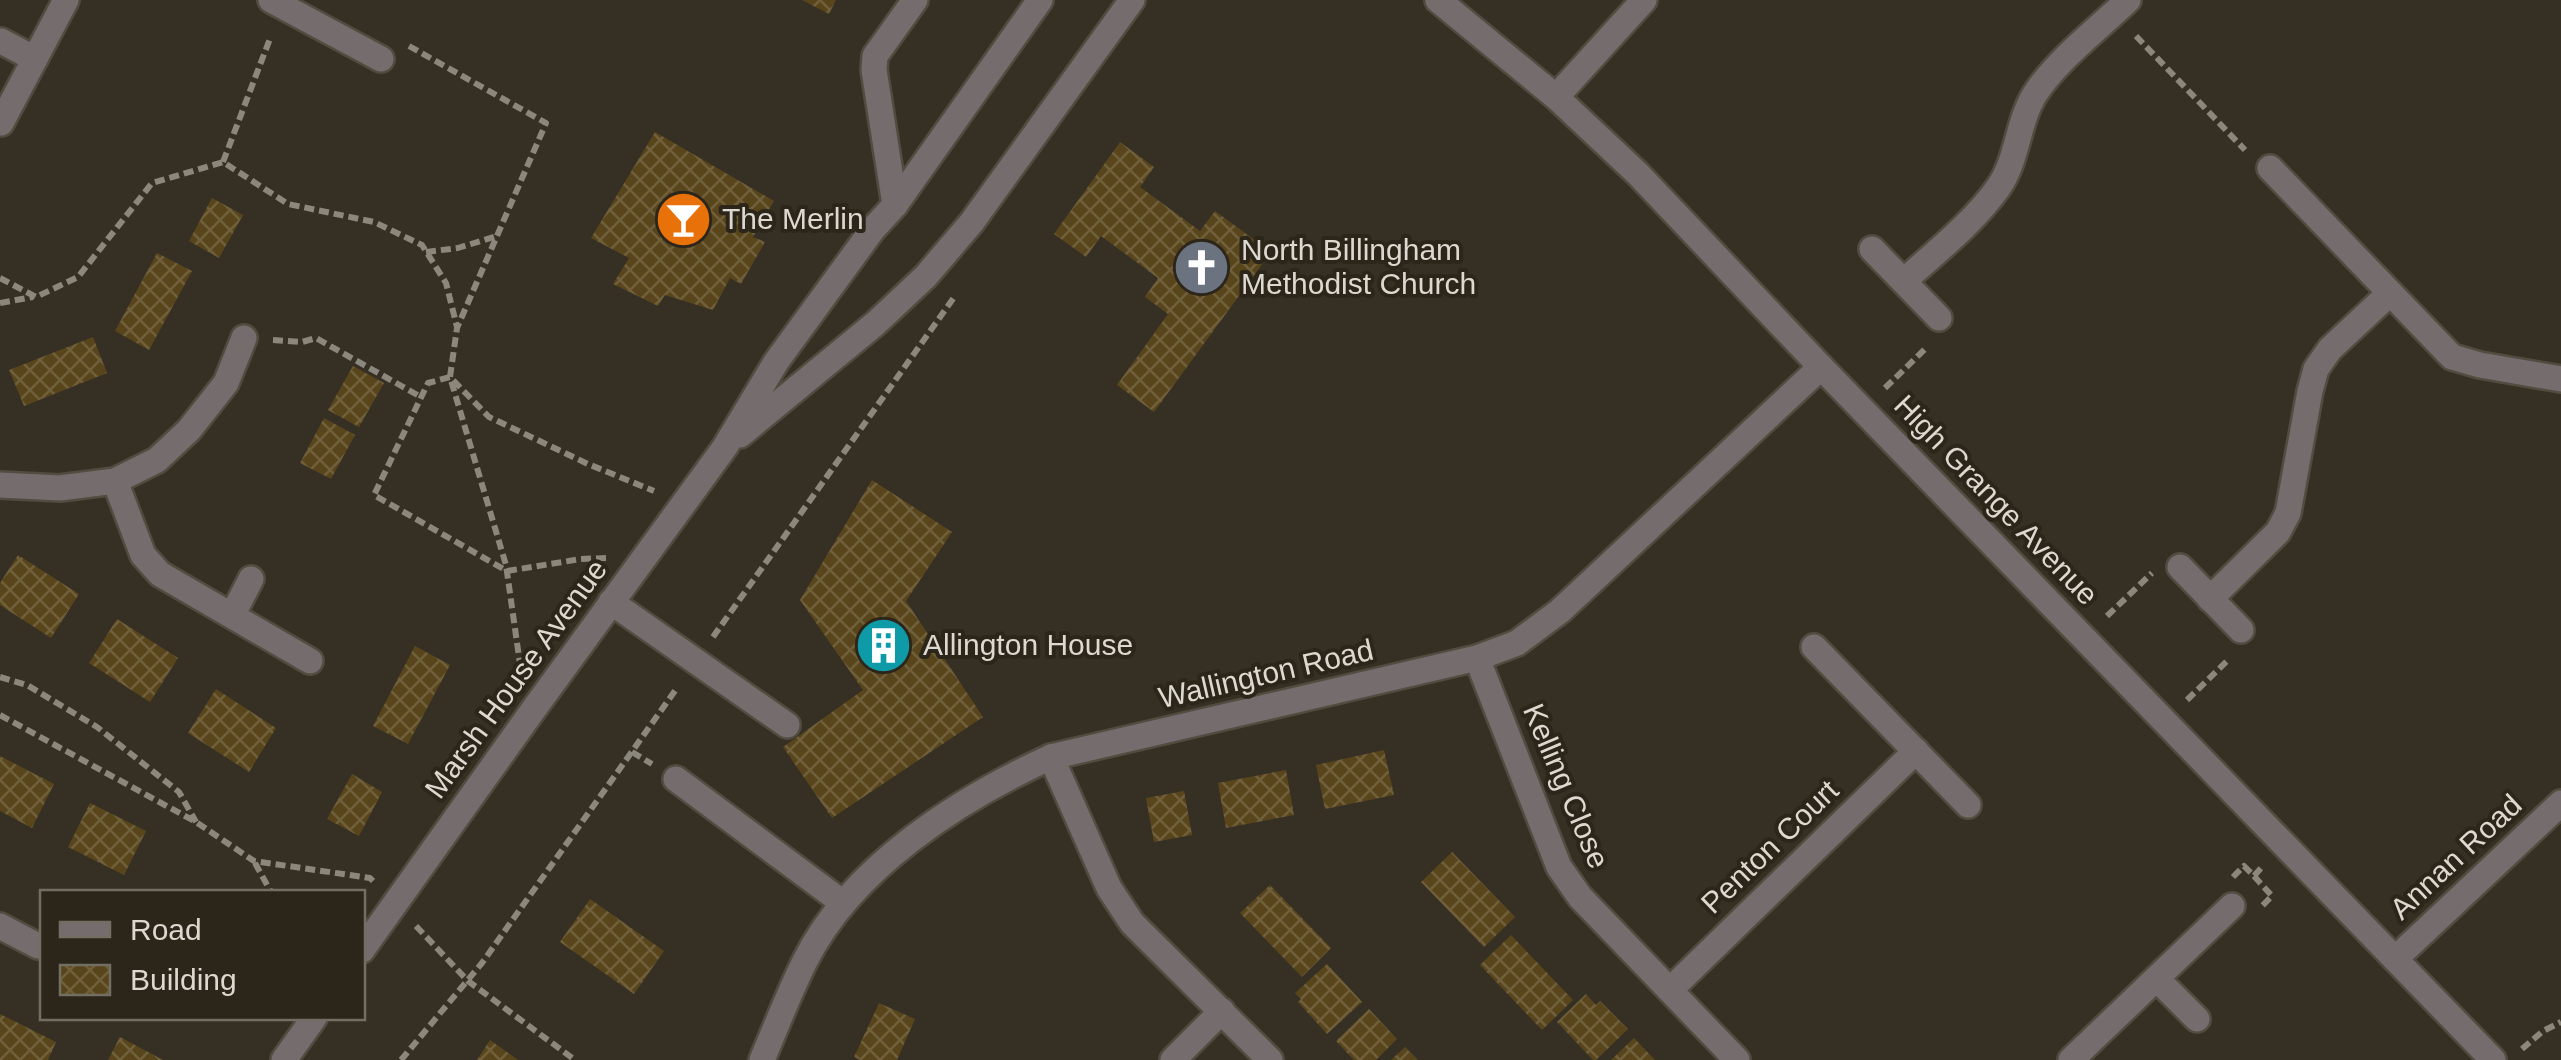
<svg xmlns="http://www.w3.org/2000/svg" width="2561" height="1060" font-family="Arial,sans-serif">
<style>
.building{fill:url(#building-cross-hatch)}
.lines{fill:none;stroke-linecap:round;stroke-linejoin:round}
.minor-casing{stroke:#514b40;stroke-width:30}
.path{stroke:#8c877d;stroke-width:6;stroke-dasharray:10 5;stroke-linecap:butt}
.minor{stroke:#756d6d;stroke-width:25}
.labels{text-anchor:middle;stroke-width:8;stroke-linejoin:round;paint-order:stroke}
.poi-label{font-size:30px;fill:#ddd9d1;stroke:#2c261a;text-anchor:start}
.street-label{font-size:30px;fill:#ddd9d1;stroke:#2c261a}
</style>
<defs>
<pattern id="building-cross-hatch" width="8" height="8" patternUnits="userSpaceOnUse" patternTransform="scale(2.5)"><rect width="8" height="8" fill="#59451b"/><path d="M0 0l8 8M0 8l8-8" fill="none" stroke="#705f3b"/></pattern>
</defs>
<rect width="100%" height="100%" fill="#363024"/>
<g class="building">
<path d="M802,0H836L829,14Z"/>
<path d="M655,132L774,201L753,237L765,242L741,284L730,278L713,310L665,295L658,306L613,284L629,258L591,238Z"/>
<path d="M1120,142L1154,167L1140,187L1200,231L1215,211L1271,252L1154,412L1117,385L1168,314L1145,297L1158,278L1101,236L1086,257L1054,234Z"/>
<path d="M212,198L243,215L219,258L189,241Z"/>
<path d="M157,253L192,271L149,350L115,331Z"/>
<path d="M93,337L107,373L24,406L9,370Z"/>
<path d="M353,366L384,383L359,427L328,410Z"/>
<path d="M324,418L355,435L331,479L300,463Z"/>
<path d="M872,480L952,532L906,601L983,717L832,818L783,747L863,690L800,600Z"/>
<path d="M18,555L79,594L51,638L0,605V583Z"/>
<path d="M117,619L178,658L150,702L89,663Z"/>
<path d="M415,646L450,665L408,744L373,726Z"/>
<path d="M216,689L276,728L249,772L188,733Z"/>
<path d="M1384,750L1394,795L1325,809L1316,765Z"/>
<path d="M0,756L54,784L32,828L0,811Z"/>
<path d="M1286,770L1294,815L1226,828L1218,783Z"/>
<path d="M352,774L382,792L359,836L327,819Z"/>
<path d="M1184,791L1192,835L1154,842L1146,798Z"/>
<path d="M90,803L146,831L124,875L68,847Z"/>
<path d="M1452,852L1515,917L1484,947L1421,882Z"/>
<path d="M1270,885L1331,948L1302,977L1240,913Z"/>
<path d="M590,899L664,951L634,994L560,942Z"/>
<path d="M1511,935L1573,1000L1542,1030L1480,965Z"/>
<path d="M1327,964L1362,1002L1327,1034L1298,1002L1301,999L1295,993Z"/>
<path d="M1586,994L1596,1005L1600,1001L1628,1029L1596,1060H1593L1557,1022Z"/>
<path d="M879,1003L915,1019L897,1060H860L854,1057Z"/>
<path d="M1369,1009L1397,1039L1376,1060H1354L1336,1041Z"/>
<path d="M0,1014L56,1042L48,1060H0Z"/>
<path d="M120,1037L163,1060H108Z"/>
<path d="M1634,1038L1655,1060H1611Z"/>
<path d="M490,1040L518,1060H477Z"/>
<path d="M1405,1047L1418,1060H1391Z"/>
</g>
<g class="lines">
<defs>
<g id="minor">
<path d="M271,0L381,59"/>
<path d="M1438,0L1556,97L1638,174L1821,367L2493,1060"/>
<path d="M1,41L35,59"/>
<path d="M1556,97L1644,0"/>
<path d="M1,123L66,0"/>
<path d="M2270,168L2452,357L2480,365L2561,379"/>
<path d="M895,205L874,70L875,56L915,0"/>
<path d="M1872,249L1939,318"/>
<path d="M1904,281C1936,252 1973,223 1998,188C2018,160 2017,123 2035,94C2057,60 2099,28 2128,0"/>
<path d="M740,435L876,323L926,276L972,222L1132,0"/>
<path d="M115,481L143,555L160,574L310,661"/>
<path d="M0,485L60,488L115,481L157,460L189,430L226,383L244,338"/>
<path d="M2180,567L2241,630"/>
<path d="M2210,599L2278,532L2288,513L2310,391L2316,369L2330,349L2389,294"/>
<path d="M611,602L787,725"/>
<path d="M233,614L251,579"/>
<path d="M1814,647L1968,805"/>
<path d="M1477,658L1559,867L1580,897L1737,1060"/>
<path d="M1051,757L1109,888L1132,923L1270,1060"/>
<path d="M676,779L843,903"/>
<path d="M0,926L38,946"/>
<path d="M362,950L531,713L725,447L776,362L873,229L895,205L1040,0"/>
<path d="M2395,959L2561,803"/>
<path d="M2157,979L2197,1019"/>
<path d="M1670,990L1916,751"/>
<path d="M284,1060L314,1018"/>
<path d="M762,1060C776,1027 789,993 805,961C852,867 959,799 1051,757L1477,658L1517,643L1560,611L1821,367"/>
<path d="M1173,1060L1222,1011"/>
<path d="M2071,1060L2232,906"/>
</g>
</defs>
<use href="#minor" class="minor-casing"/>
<g class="path">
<path d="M2136,36L2245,150"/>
<path d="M409,46L546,123L457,328L450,377L506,565L521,671"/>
<path d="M223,162L271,36"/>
<path d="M426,252L458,248L497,236"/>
<path d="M0,278L36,297L78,277L152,183L223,162L288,204L374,222L422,245L446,283L457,327"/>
<path d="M0,303L33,297"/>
<path d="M273,340L302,342L316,338L421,397"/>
<path d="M1885,388L1926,348"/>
<path d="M606,558L581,559L507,571L374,495L428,383L450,377L489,417L588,464L654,491"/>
<path d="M2107,616L2152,573"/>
<path d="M713,637L955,296"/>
<path d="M0,677L27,685L97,727L179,792L196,822"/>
<path d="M2187,700L2228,660"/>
<path d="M0,715L196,822L254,861L370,878L373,881"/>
<path d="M632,752L652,764"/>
<path d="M255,863L271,892"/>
<path d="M2254,876L2272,896L2262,906"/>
<path d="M2233,877L2244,866L2254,876L2262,867"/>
<path d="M416,926L468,981L575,1060"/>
<path d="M2522,1049L2543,1031L2561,1022"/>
<path d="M401,1060L482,963L677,688"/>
</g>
<use href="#minor" class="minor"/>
</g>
<defs>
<symbol id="bar-disc" viewBox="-11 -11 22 22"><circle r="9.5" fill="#e8710a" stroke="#2c261a"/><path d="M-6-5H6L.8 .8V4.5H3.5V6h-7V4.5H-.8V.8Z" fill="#fff"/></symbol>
<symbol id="church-disc" viewBox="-11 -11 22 22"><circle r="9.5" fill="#6b7280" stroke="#2c261a"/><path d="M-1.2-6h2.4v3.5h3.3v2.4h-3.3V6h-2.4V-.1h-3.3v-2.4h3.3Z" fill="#fff"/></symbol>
<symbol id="building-disc" viewBox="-11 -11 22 22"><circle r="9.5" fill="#0f9aa8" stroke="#2c261a"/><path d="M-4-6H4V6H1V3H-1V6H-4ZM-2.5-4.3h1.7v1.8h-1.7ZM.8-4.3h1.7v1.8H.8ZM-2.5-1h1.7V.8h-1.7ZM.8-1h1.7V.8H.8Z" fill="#fff"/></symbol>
</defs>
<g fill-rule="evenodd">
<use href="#bar-disc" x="652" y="188" width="63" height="63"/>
<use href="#church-disc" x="1170" y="236" width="63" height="63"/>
<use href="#building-disc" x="852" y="614" width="63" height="63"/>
</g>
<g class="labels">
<g class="poi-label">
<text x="722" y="229">The Merlin</text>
<text x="1241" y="260">North Billingham<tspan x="1241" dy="34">Methodist Church</tspan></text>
<text x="923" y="655">Allington House</text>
</g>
<g class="street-label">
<text transform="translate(1996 500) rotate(46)" y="10">High Grange Avenue</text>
<text transform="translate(1266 674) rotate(-13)" y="10">Wallington Road</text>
<text transform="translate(516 679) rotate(-54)" y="10">Marsh House Avenue</text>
<text transform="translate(1566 786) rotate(67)" y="10">Kelling Close</text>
<text transform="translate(1770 847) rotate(-44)" y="10">Penton Court</text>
<text transform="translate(2456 857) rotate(-43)" y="10">Annan Road</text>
</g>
</g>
<rect x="40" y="890" width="325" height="130" fill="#2c261a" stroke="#736e63" stroke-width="2.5"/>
<rect x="60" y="922" width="50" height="15" fill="#756d6d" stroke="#736e63" stroke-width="2.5"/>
<text x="130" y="940" font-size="30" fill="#ddd9d1">Road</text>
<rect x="60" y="965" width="50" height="30" fill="url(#building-cross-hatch)" stroke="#736e63" stroke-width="2.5"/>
<text x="130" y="990" font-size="30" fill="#ddd9d1">Building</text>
</svg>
